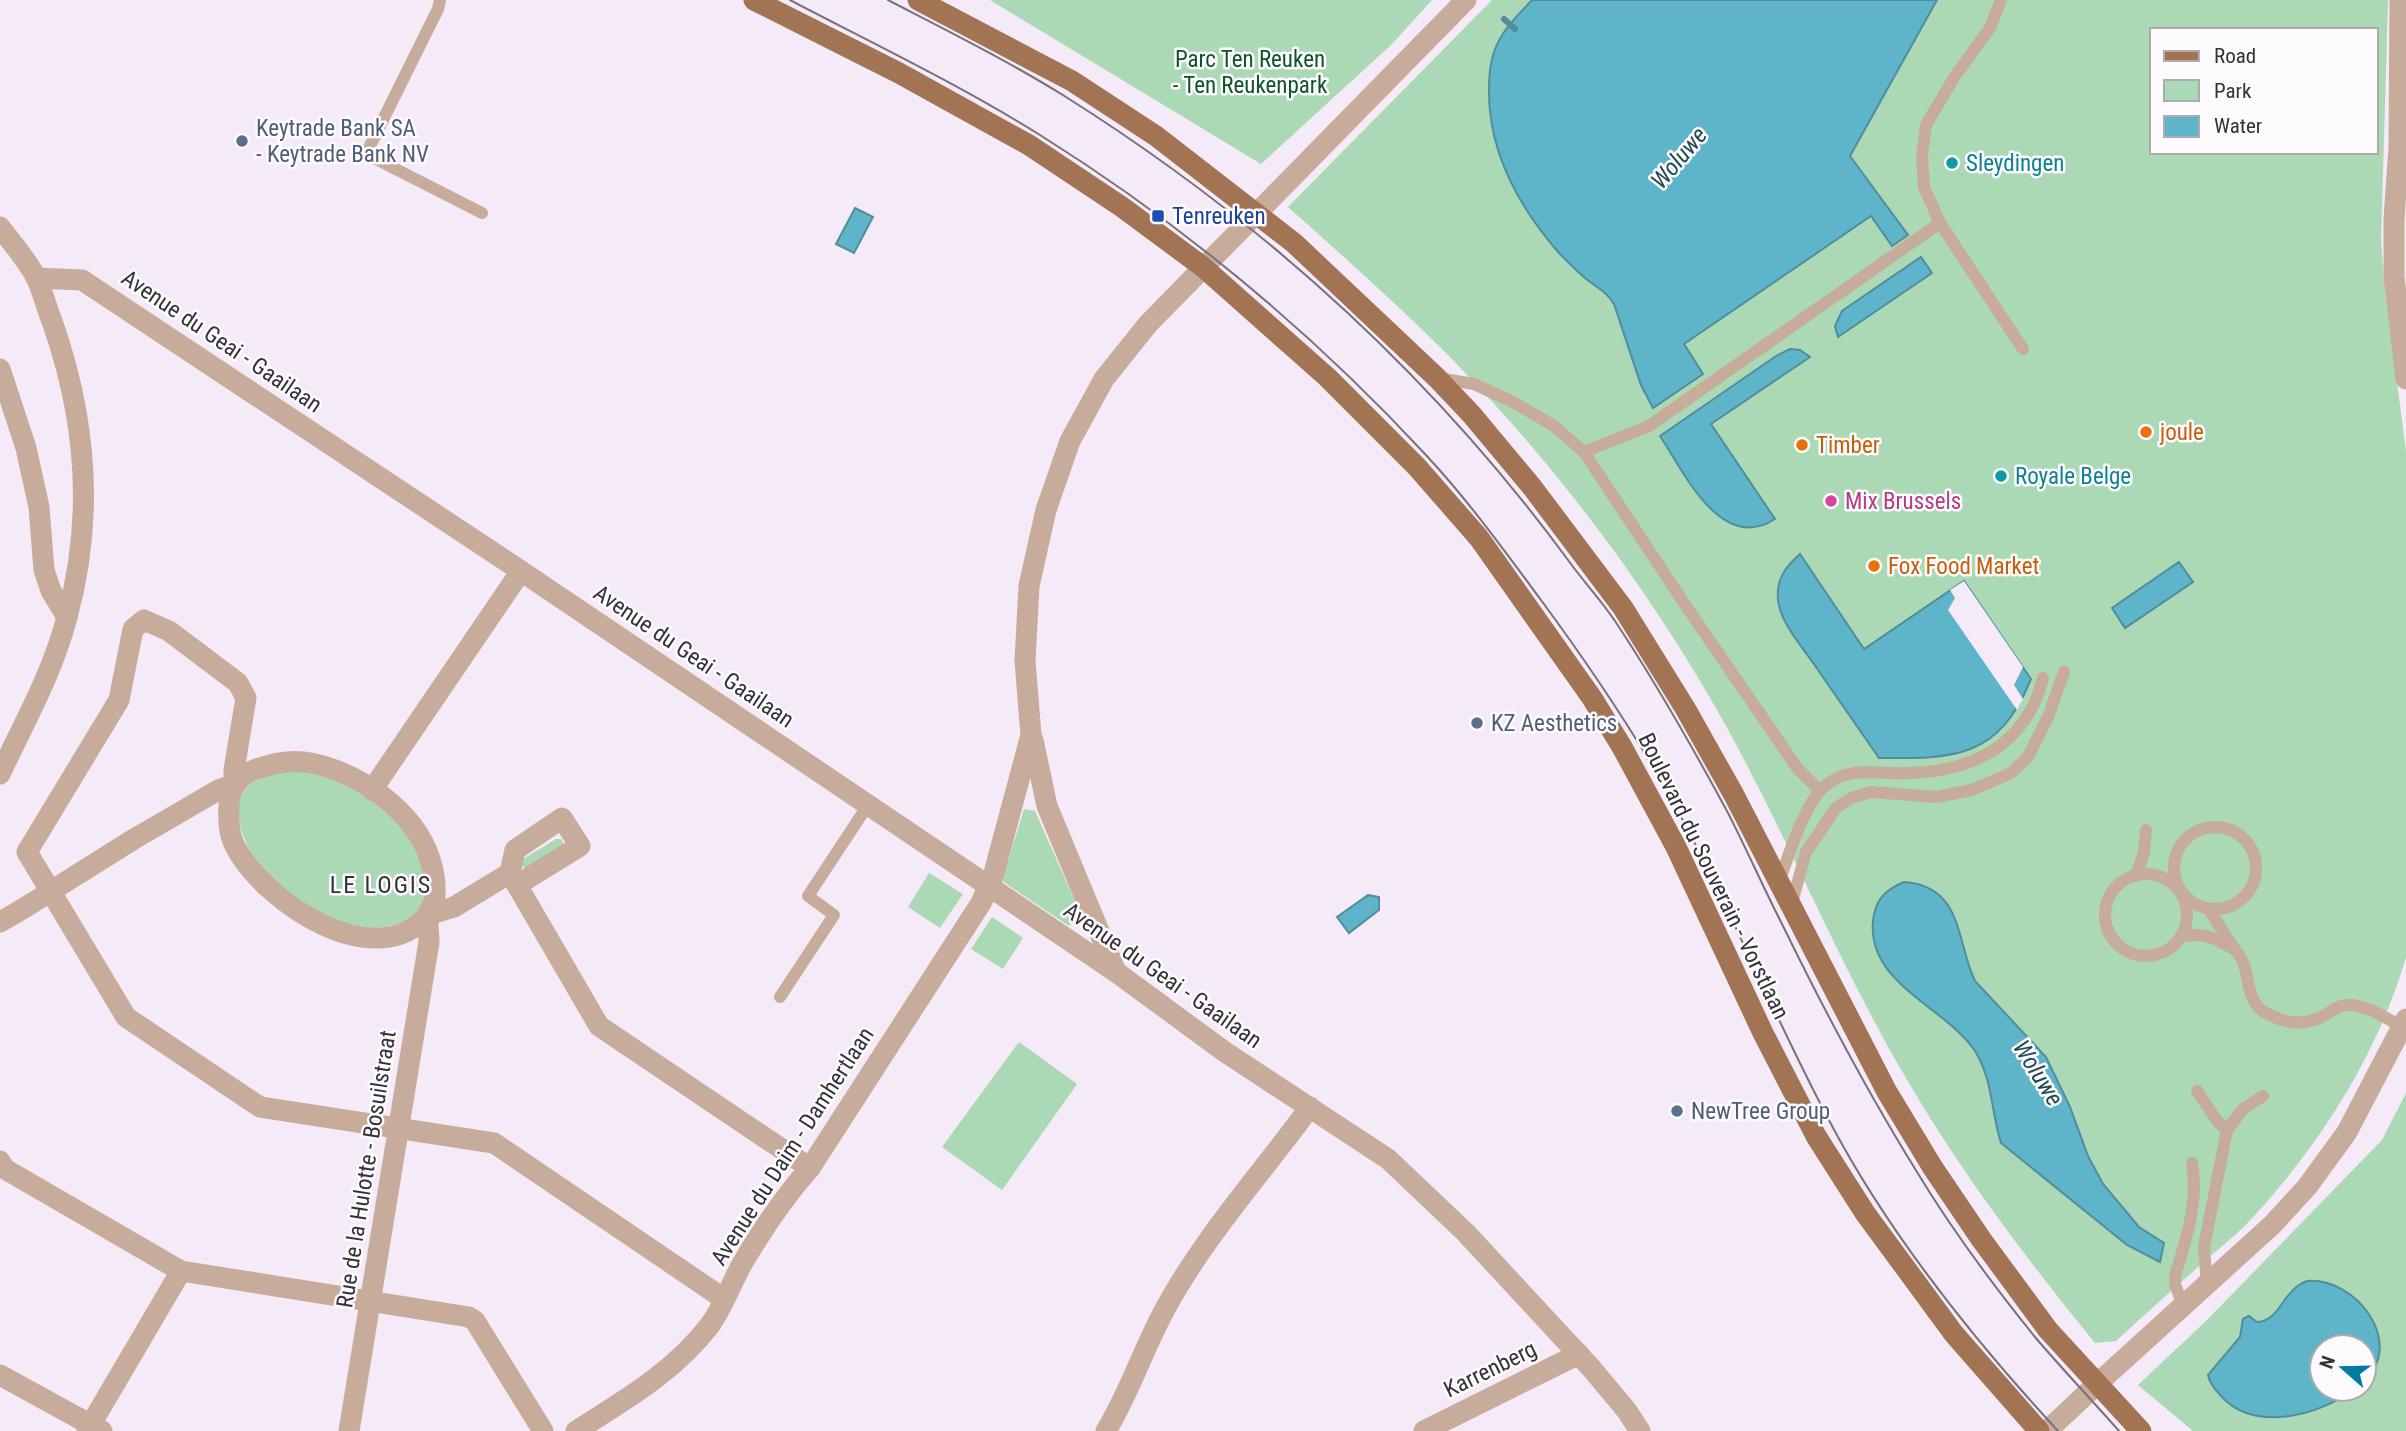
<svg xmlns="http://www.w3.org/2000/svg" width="2406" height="1431" font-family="'Roboto Condensed',sans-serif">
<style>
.green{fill:#abd8b5;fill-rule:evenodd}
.water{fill:#5eb4c9;stroke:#528d9d;stroke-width:2}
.pier{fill:#f4eaf8}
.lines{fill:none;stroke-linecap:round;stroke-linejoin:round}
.stream{stroke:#528d9d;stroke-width:6}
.service{stroke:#c7ac9b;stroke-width:12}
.minor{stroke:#c7ac9b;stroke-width:21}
.tertiary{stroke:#c7ac9b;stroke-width:21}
.primary{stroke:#a37454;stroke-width:21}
.tram{stroke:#77727a;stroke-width:2}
.service-dot{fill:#5c6f8a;stroke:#fdfbfe;stroke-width:2.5}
.culture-dot{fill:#0f9aa8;stroke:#fdfbfe;stroke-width:2.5}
.transit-dot{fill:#1a4fb4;stroke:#fdfbfe;stroke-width:2.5}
.food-dot{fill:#e8710a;stroke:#fdfbfe;stroke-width:2.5}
.hotel-dot{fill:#d1479c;stroke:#fdfbfe;stroke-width:2.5}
.labels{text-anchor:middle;stroke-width:5;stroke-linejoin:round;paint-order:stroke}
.park-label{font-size:23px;fill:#0f532a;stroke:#fdfbfe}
.service-label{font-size:23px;fill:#4e5e75;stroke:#fdfbfe;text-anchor:start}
.culture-label{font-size:23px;fill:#0d838f;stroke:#fdfbfe;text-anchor:start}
.transit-label{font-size:23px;fill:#164399;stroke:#fdfbfe;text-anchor:start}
.street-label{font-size:23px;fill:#353237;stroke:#fdfbfe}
.food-label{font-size:23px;fill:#c56008;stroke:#fdfbfe;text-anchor:start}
.hotel-label{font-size:23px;fill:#b23c85;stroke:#fdfbfe;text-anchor:start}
.water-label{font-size:24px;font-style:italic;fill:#224a53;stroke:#fdfbfe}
.neighbourhood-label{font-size:24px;letter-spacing:2px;fill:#353237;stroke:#fdfbfe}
</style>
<rect width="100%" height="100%" fill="#f4eaf8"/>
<g class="green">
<path d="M990,0H1432L1392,44L1261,164Z"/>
<path d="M1492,0H2388L2381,241L2385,291L2406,451V957C2378,1053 2322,1142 2254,1216C2240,1232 2223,1245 2207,1259C2177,1286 2146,1313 2116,1341L2095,1343C2025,1257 1959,1170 1903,1073C1831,949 1779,815 1706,691C1635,570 1547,456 1449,356C1397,304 1343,256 1288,207ZM2152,30H2376V152H2152Z"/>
<path d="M290,771C327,772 368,794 394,820C421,846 449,910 396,924C385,927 376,929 365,927C333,923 298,905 275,883C254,862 220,812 250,785C261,776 276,773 290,771Z"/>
<path d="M1024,809L1035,811L1079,910L1069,926L1002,881Z"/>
<path d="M556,839H561L564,844L526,869L521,865L523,859Z"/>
<path d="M929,873L963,894L940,928L908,907Z"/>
<path d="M992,917L1023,938L1003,969L971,949Z"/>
<path d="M1019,1042L1077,1084L1002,1190L942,1147Z"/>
<path d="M2406,1093V1431H2193L2138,1385L2207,1320L2382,1140ZM2322,1347H2364V1389H2322Z"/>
</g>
<g class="water">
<path d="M1532,0H1937L1850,156L1908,235L1892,246L1871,216L1684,344L1703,374L1653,408L1641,385L1614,304C1608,294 1600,289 1590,282C1579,274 1569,263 1559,253C1519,207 1488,152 1489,89C1489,77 1490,63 1494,52C1501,31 1517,16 1532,0Z"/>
<path d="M855,208L873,217L854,253L836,244Z"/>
<path d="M1921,257L1932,273L1838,337L1835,326L1842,311Z"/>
<path d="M1790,349L1800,350L1810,357L1711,424L1775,519C1721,554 1684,472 1660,436L1776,356Z"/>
<path d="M1800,554L1864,649L1964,581L2031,679C1999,758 1955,759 1879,758C1859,729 1838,699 1818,670C1805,650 1781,625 1778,600C1776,580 1785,567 1800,554Z"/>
<path d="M2179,562L2193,582L2125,628L2112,608Z"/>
<path d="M1904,882C1963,886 1956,941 1975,981L2046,1057L2070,1107L2088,1156L2103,1184L2139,1227L2164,1243L2160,1262L2127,1245L2001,1143C1991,1112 1993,1080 1975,1051C1946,1007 1867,984 1873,921C1875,900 1885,890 1904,882Z"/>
<path d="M1368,895L1379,897V910L1349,933L1337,917Z"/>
<path d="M2307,1281C2356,1277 2406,1343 2364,1381V1347H2322V1389H2354C2319,1415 2260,1431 2226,1401C2219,1394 2210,1385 2208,1375L2240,1337L2243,1319L2249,1316L2257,1322C2281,1321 2281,1291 2307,1281Z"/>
</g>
<path class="pier" d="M1964,581L2023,667L2014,685L2023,699L2017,710L1948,610L1955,598L1950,590Z"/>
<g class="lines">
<path class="stream" d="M1504,19L1515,29"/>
<g class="service">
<path d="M440,0L438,9L366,154L482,213"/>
<path d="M2001,0L1990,28L1955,76L1926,125L1922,156L1924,187L1940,223L2023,349"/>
<path d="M1438,378L1474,384L1515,403L1554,426L1584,452L1686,606L1798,769L1820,791"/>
<path d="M1584,452L1649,426L1940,223"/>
<circle cx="2215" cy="868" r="41"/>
<circle cx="2146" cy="915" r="41"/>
<path d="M2136,876L2144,852L2146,830"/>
<path d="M1779,883C1788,856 1804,805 1824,787C1843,769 1866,772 1890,773C1946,775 2003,762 2032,708C2037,699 2040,688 2043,678"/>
<path d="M1791,906L1806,852L1836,808L1851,798L1871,792L1936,797L1972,790L2011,773L2028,757L2048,717L2064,672"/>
<path d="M2209,910L2234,948"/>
<path d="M2181,937C2196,933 2209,934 2222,943C2227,945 2233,948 2236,951C2253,969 2242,1000 2266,1013C2288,1025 2306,1026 2327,1014C2333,1010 2340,1005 2347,1005C2366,1004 2386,1018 2402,1027"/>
<path d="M780,997L834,915L808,896L868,805"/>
<path d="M2197,1091L2218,1122L2227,1130"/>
<path d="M2207,1285L2204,1247L2227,1130L2243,1109L2263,1096"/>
<path d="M2183,1306L2175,1284V1276C2186,1240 2199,1201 2192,1163"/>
</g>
<g class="minor">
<path d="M2400,0L2399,147L2394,219V277L2406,379"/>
<path d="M0,227C12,243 28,261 37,279C43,293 47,309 53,324C86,419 94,519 67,617C53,672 24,723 0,774"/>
<path d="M36,278L82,280L521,571L1116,972L1225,1052L1388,1159L1466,1233L1592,1369L1627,1411L1640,1431"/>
<path d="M0,369L26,448L39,507L44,570L51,591L67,617"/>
<path d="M1033,740L1047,806L1116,972"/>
<path d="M372,790L521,571"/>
<path d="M510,873L515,850L562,818L580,846L517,885"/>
<path d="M428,915L454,907L510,873L599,1026L810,1168"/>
<path d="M0,922C20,911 39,899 59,886L134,839L220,789L234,785V770L246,698L238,683L169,631L144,620L133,629L119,700L27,852L126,1017L260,1107L494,1143L724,1299"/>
<path d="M0,1161L5,1169L181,1271L469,1317L475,1321L543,1431"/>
<path d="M0,1375L102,1431"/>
<path d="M2097,1384L2272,1225L2307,1187L2347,1132L2406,1019"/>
<path d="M87,1431L181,1271"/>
<path d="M349,1431L429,942C429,934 427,924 428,915C429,910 432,906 434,901C437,887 434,872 430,859C414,810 359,773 311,763C292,759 272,763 254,770C238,777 229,789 229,807C228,820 229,836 236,848C266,903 375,976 428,915"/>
<path d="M576,1431C625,1400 674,1372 710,1325C723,1307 731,1284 742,1264C762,1230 784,1197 810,1168L981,903L994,873L1031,735L1025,661L1029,586L1046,510L1070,441L1104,379L1148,324L1466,0"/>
<path d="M1106,1431C1129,1393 1143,1350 1164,1311C1203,1238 1261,1174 1310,1107"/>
<path d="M1424,1431L1579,1354"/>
</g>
<path class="tertiary" d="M2047,1431L2097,1384"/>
<g class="primary">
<path d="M754,0L899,73L1029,145L1122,207L1203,267L1327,377L1417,467L1479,538L1592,698L1622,747L1676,847L1763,1033L1816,1136L1865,1213L1954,1334L2039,1431"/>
<path d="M918,0L1072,81L1156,136L1294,243L1437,378L1472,415L1532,487L1623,608L1685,708L1734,795L1887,1092L1933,1168L1981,1239L2048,1330L2141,1431"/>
</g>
<g class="tram">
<path d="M790,0C874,44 960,85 1040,135C1182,224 1312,332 1425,454C1468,500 1504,550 1541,600C1586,661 1628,723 1666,789C1726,897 1772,1014 1831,1124C1888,1232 1975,1341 2058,1431"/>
<path d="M888,0C948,31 1010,62 1066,97C1261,220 1432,375 1568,560C1583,581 1601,600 1615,621C1656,683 1693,748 1728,813C1747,850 1764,889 1783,926C1824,1010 1868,1093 1917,1172C1952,1230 1993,1285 2035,1337C2062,1369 2091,1399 2119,1431"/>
</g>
</g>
<g class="service-dot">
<circle cx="242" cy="141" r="7"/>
<circle cx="1477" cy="723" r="7"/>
<circle cx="1677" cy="1111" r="7"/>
</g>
<g class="culture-dot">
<circle cx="1952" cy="163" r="7"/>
<circle cx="2001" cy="476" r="7"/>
</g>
<rect class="transit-dot" x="1151" y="209" width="14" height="14" rx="3.5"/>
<g class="food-dot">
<circle cx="2146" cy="432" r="7"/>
<circle cx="1802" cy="445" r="7"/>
<circle cx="1874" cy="566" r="7"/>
</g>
<circle class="hotel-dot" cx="1831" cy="501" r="7"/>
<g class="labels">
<g class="park-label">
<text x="1250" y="67">Parc Ten Reuken<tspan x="1250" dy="26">- Ten Reukenpark</tspan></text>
</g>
<g class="service-label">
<text x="256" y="136">Keytrade Bank SA<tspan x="256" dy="26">- Keytrade Bank NV</tspan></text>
<text x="1491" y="731">KZ Aesthetics</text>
<text x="1691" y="1119">NewTree Group</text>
</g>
<g class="culture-label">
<text x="1966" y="171">Sleydingen</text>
<text x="2015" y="484">Royale Belge</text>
</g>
<g class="transit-label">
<text x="1172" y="224">Tenreuken</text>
</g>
<g class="street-label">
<text transform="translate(222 341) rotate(34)" y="8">Avenue du Geai - Gaailaan</text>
<text transform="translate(694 656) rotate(34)" y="8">Avenue du Geai - Gaailaan</text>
<text transform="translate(1714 876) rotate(64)" y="8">Boulevard du Souverain - Vorstlaan</text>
<text transform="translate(1163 975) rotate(35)" y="8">Avenue du Geai - Gaailaan</text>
<text transform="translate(792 1146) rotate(-57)" y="8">Avenue du Daim - Damhertlaan</text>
<text transform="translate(366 1169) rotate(-81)" y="8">Rue de la Hulotte - Bosuilstraat</text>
<text transform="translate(1490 1369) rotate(-26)" y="8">Karrenberg</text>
</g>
<g class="food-label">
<text x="2160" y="440">joule</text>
<text x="1816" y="453">Timber</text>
<text x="1888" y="574">Fox Food Market</text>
</g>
<g class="hotel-label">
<text x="1845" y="509">Mix Brussels</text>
</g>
<g class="water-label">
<text transform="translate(1679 158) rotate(-50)" y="8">Woluwe</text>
<text transform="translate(2038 1073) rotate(58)" y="8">Woluwe</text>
</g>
<g class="neighbourhood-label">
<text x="381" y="893">LE LOGIS</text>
</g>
</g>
<rect x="2150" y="28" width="228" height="126" fill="#fdfbfe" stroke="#adabae" stroke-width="2"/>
<rect x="2164" y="51" width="35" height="10" fill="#a37454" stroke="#adabae" stroke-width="2"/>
<text x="2214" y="63" font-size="21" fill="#353237">Road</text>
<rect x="2164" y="80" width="35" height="21" fill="#abd8b5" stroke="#adabae" stroke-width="2"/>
<text x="2214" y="98" font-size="21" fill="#353237">Park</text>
<rect x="2164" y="116" width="35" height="21" fill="#5eb4c9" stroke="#adabae" stroke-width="2"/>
<text x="2214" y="133" font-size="21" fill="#353237">Water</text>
<g transform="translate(2343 1368) rotate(290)"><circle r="33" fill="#fdfbfe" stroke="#adabae" stroke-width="2"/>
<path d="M0-5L12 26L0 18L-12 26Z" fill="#017ba2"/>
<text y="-10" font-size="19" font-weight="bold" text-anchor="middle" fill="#353237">N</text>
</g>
</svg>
